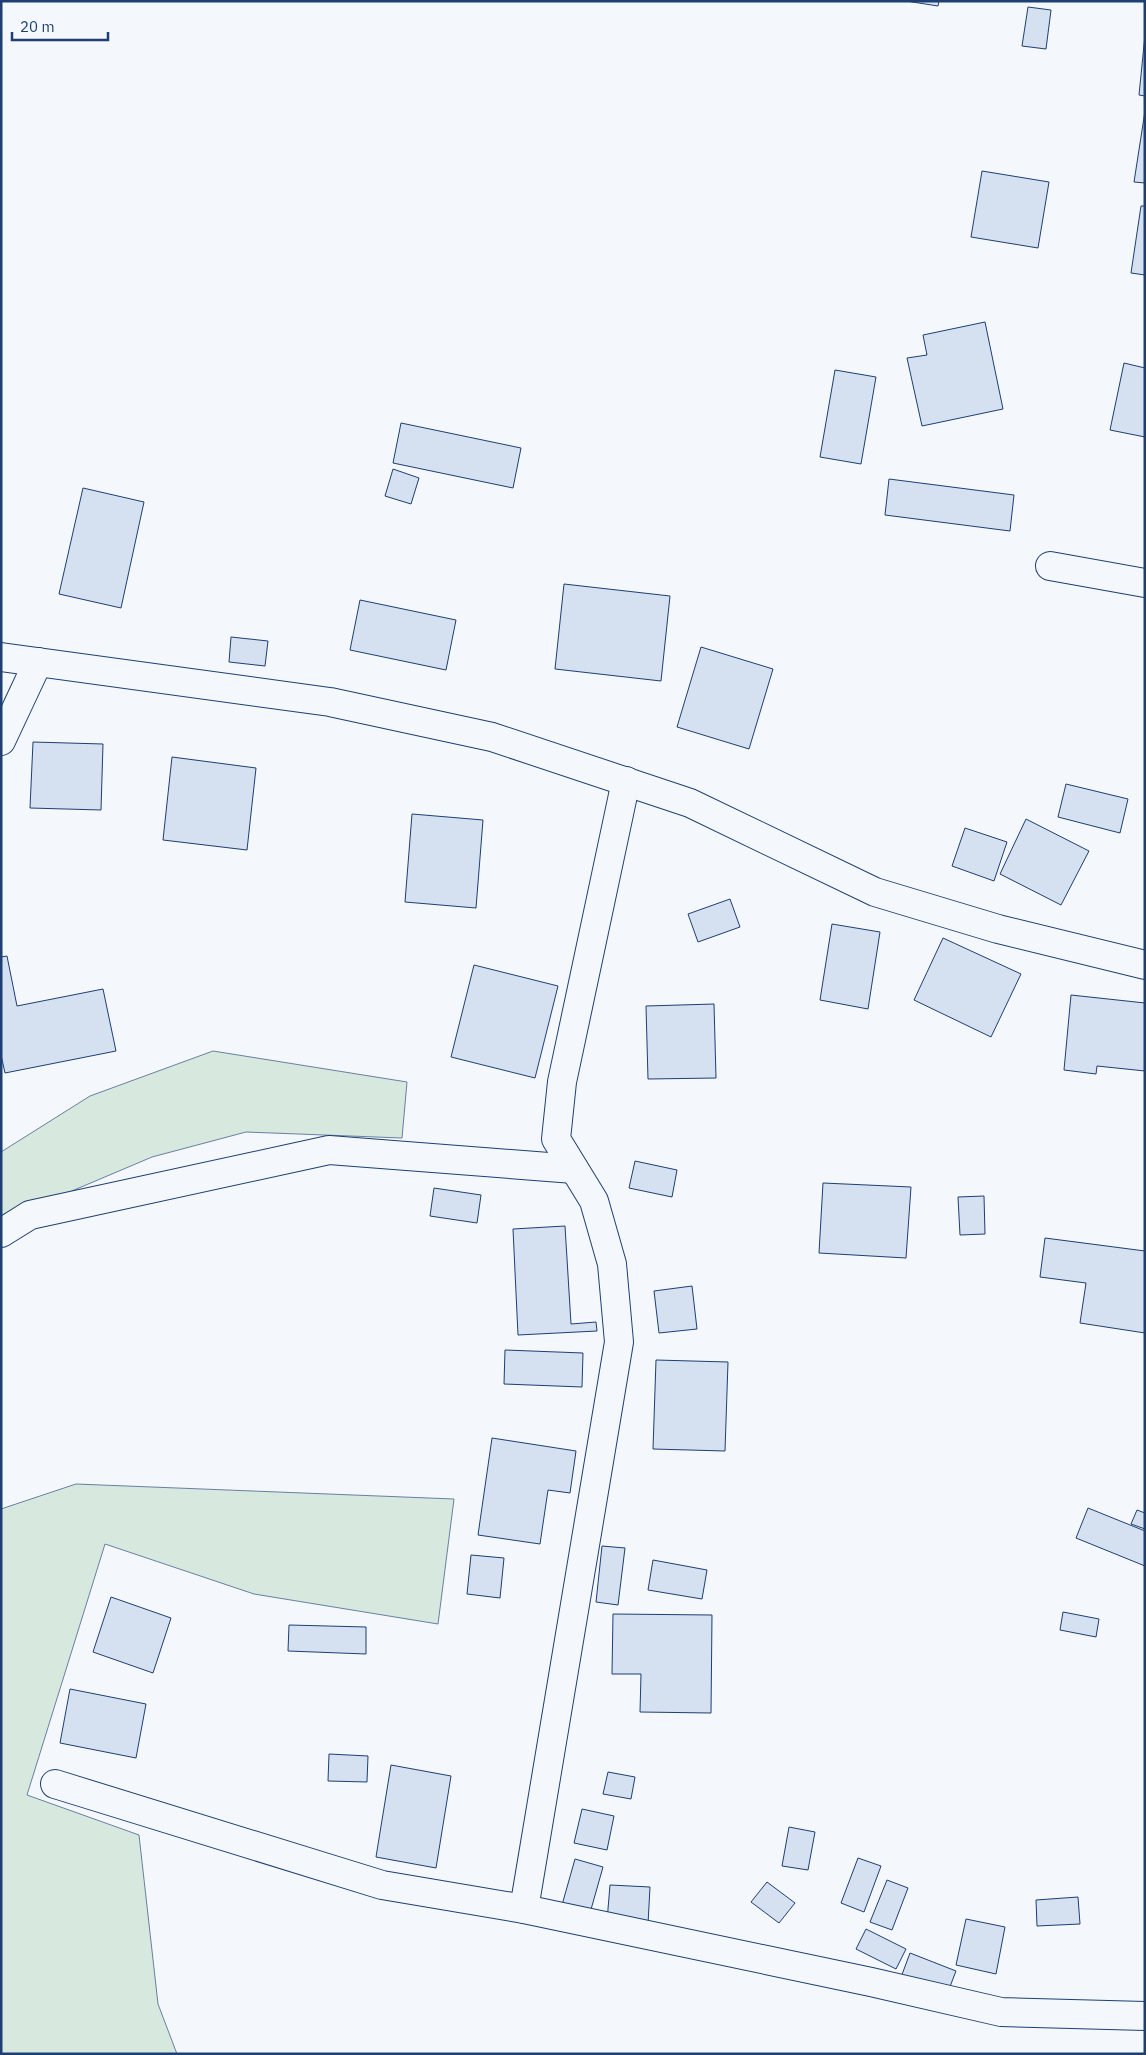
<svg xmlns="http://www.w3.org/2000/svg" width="1146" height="2055" font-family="'IBM Plex Sans',sans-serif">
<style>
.green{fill:#d7e8df;stroke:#687fa3}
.building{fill:#d5e0f0;stroke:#1d3f73}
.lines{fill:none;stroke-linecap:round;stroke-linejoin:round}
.minor-casing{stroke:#1d3f73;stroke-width:30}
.minor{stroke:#f4f7fb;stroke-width:28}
</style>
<rect width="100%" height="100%" fill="#f4f7fb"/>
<g class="green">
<path d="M213,1051L407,1082L402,1138L246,1132L152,1157L1,1221V1152L90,1096Z"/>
<path d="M76,1484L454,1499L438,1624L254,1594L105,1544L27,1795L139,1835L158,2004L177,2054H1V1509Z"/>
</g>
<g class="building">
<path d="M906,1H939L938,6Z"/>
<path d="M1028,7L1051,10L1046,49L1022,46Z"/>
<path d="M1145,35V96L1139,95Z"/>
<path d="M1145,111V183L1134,182Z"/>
<path d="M982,171L1049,182L1038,248L971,237Z"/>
<path d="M1141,206H1145V275L1131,273Z"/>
<path d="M985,322L1003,409L922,426L907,358L927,355L923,335Z"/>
<path d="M1124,363L1145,368V437L1110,430Z"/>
<path d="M835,370L876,377L861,464L820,457Z"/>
<path d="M401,423L521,448L513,488L393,463Z"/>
<path d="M393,469L419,478L411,504L385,496Z"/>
<path d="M889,479L1014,495L1010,531L885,515Z"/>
<path d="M83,488L144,502L121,608L59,594Z"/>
<path d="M564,584L670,596L661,681L555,669Z"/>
<path d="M360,600L456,620L446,670L350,650Z"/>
<path d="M231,637L268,641L265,666L229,662Z"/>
<path d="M701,647L773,669L749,749L677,727Z"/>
<path d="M33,742L103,744L101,810L30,808Z"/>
<path d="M172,757L256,768L247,850L163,840Z"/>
<path d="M1066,784L1128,799L1120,833L1058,817Z"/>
<path d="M412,814L483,820L476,908L405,902Z"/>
<path d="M1026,819L1089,851L1061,905L1000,874Z"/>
<path d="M965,828L1007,842L994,881L952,866Z"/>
<path d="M730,899L740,927L698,942L688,914Z"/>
<path d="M832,924L880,932L868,1009L820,1000Z"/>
<path d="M943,938L1021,974L991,1037L914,1000Z"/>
<path d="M7,956L17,1006L103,989L116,1051L5,1073L1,1055V957Z"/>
<path d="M474,965L558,986L535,1078L451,1057Z"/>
<path d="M1071,995L1145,1003V1071L1097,1066L1096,1074L1064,1070Z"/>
<path d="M714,1004L716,1078L648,1079L646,1006Z"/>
<path d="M635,1161L677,1170L672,1197L629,1188Z"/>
<path d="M823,1183L911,1187L906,1258L819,1253Z"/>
<path d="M434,1188L481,1195L477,1223L430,1216Z"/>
<path d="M984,1196L985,1234L960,1235L958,1197Z"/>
<path d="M565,1226L571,1324L596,1322L597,1331L518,1335L513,1229Z"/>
<path d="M1045,1238L1145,1251V1333L1080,1323L1086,1283L1040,1277Z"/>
<path d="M692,1286L697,1329L659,1333L654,1291Z"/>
<path d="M505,1350L583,1353L582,1387L504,1384Z"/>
<path d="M656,1360L728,1362L725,1451L653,1449Z"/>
<path d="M492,1438L576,1451L570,1493L548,1490L540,1544L478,1535Z"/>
<path d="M1088,1508L1145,1531V1566L1076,1538Z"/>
<path d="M1137,1510L1145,1513V1529L1131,1524Z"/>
<path d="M602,1546L625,1548L618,1605L596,1602Z"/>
<path d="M471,1555L504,1558L500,1598L467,1594Z"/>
<path d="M653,1560L707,1570L702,1599L648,1590Z"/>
<path d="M111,1597L171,1618L153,1673L93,1652Z"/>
<path d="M1063,1612L1099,1619L1096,1637L1060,1630Z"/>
<path d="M613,1614L712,1615L711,1713L640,1712L641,1674H612Z"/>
<path d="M289,1625L366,1627V1654L288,1651Z"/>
<path d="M70,1689L146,1704L136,1758L60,1743Z"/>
<path d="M329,1754L368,1756L367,1782L328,1781Z"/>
<path d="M391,1765L451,1776L436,1868L376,1857Z"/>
<path d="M608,1772L635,1777L631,1799L603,1794Z"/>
<path d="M582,1809L614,1816L607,1850L574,1843Z"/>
<path d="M789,1827L815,1832L808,1870L782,1866Z"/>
<path d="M858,1858L881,1866L864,1912L841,1903Z"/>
<path d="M575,1859L603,1867L590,1913L562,1905Z"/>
<path d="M887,1880L908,1888L892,1930L870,1922Z"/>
<path d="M767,1882L795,1903L779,1923L751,1902Z"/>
<path d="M610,1885L650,1887L648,1924L607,1921Z"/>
<path d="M1078,1897L1080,1924L1037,1926L1036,1900Z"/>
<path d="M966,1919L1005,1927L996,1974L956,1965Z"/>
<path d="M866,1929L906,1949L896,1969L856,1949Z"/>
<path d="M910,1953L956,1971L946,1997L900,1980Z"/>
</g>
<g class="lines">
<defs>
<g id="minor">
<path d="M1050,566L1145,583"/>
<path d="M1,657L330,702L492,737L690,803L875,892L998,929L1145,965"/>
<path d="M1,741L38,662"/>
<path d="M1,1233L30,1215L329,1150L574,1169"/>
<path d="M55,1784L382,1885L524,1909L871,1982L1001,2012L1145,2016"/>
<path d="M524,1909L619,1342L612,1264L594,1201L556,1139L562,1082L626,781"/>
</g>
</defs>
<use href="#minor" class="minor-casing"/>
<use href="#minor" class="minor"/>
</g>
<rect width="1146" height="2055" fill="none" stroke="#1d3f73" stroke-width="5"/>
<path d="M12 32v8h96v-8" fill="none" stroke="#1d3f73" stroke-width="2.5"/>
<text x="20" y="32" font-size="15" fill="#1d3f73" stroke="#f4f7fb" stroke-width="4" paint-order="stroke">20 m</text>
</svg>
